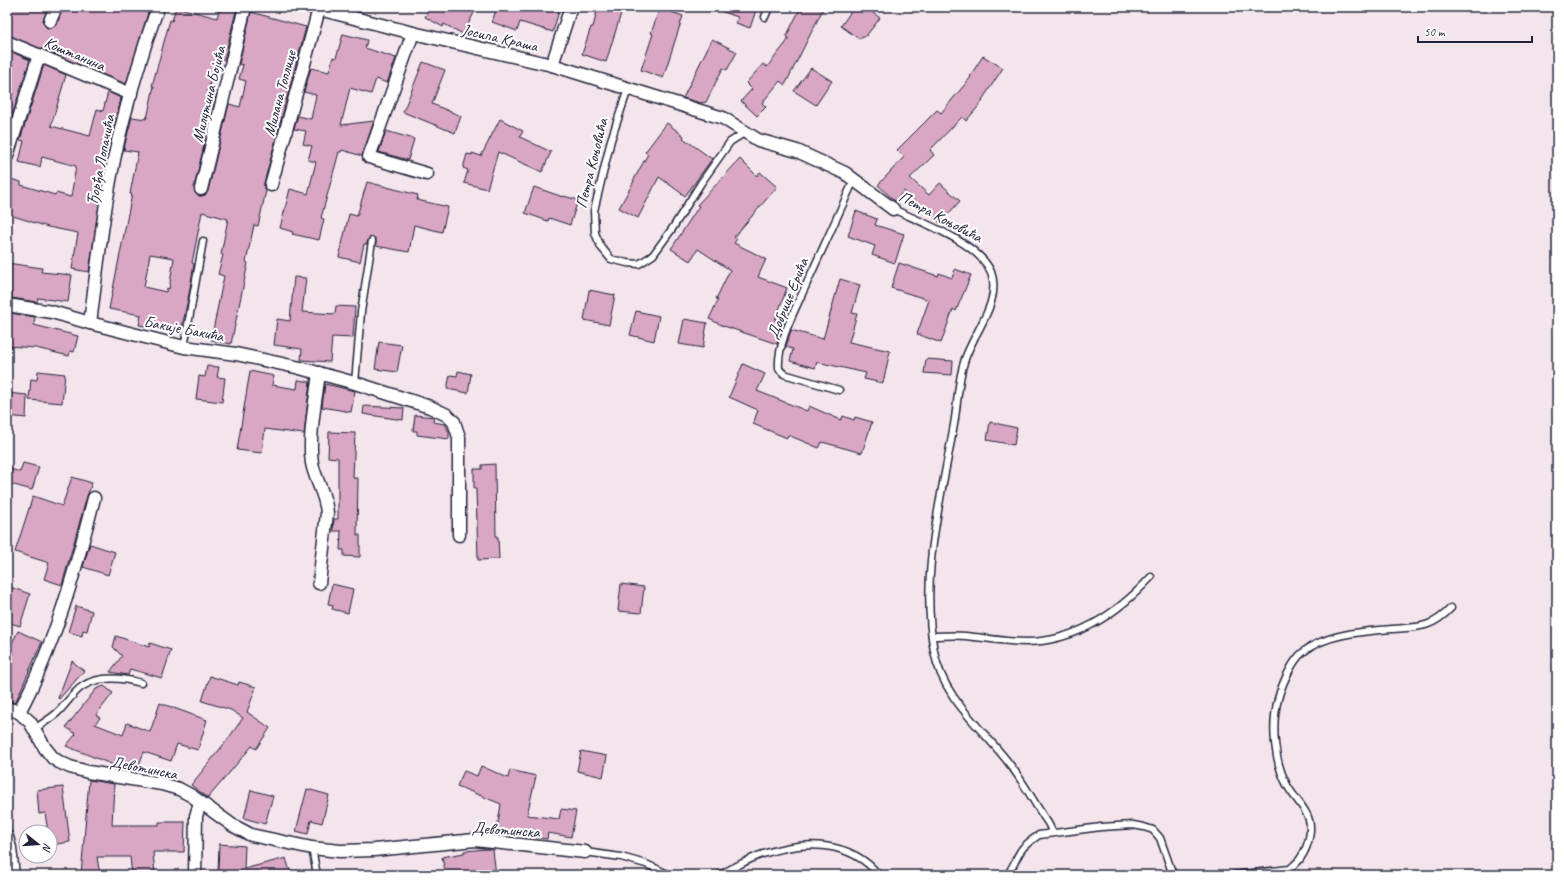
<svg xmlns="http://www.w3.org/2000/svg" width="1564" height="882" font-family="Caveat,sans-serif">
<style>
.building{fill:#d9a7c4;stroke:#22223b;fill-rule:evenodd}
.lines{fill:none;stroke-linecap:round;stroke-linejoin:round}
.lane-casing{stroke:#22223b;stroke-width:9}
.street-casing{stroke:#22223b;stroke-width:15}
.lane{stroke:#fff;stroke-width:6}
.street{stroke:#fff;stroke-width:12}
.labels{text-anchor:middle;stroke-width:4;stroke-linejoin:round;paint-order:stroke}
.street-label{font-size:16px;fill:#22223b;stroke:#fff}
</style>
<rect width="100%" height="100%" fill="#f4e5ed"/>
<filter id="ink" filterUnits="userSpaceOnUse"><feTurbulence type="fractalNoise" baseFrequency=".025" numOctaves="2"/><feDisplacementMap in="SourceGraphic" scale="8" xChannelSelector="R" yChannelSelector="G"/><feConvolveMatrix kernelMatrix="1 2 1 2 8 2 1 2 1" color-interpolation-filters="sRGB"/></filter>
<g filter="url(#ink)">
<g class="building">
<path d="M7,7H48L43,22L47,28H50L57,24L63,7H133L148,13L126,84L7,35Z"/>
<path d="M176,7L217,18L220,7H237L224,60L217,59L207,93L216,96L194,187L196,194L200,196L206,194L208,191L229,104L240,107L246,81L239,79L243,65L239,64L251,12L306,27L264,183V187L266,191L258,226L254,225L246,262L248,263L231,344L211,340L224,276L218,274L223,255L221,254L228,219L202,212L192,263L194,264L189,294L181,332L139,325L141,315L109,309L132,194H130L138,152L124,150L125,144L132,117L146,119L148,114L154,86H152L170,20L172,21ZM150,254L174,258L169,289L167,288L166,292L144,287Z"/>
<path d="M430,7H477L463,34L444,24L443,27L425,17Z"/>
<path d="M497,7H560L553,32L520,22L517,31L492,22Z"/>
<path d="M598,7H623L606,62L582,54L591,27H593Z"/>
<path d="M714,7H757L750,28L736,23L738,17L714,9Z"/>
<path d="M801,7H824L785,85L780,81L762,103L766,107L757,116L741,101L752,89L746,83L763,64L767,67L789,39L786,37Z"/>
<path d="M854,7H865L880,18L866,36L859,39L841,26Z"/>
<path d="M660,8L683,16L663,78L641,70L653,34L651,33Z"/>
<path d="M343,34L367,40L365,48L396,58L387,83L376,79L371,94L350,88L341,125L374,121L362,156L342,150L341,152H339L321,218L324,219L319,240L292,234L293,232L280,228L290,189L308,194L316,162L308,160L312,146L303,144L306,131L294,129L298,116L311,119L316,95L304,92L311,68L329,72L333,57L336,58Z"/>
<path d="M712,39L737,52L727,70L723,68L706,102L701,103L683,98Z"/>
<path d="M7,50L30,60L7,131Z"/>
<path d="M983,56L1003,68L982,100L983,101L966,121L962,117L930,150L934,155L910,178L929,195L940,183L960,201L940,223L904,191L895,201L878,185L904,157L897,150L937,110L941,113L971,77L970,76Z"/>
<path d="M423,62L445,70L432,104L461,116L455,133L403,112Z"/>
<path d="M44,65L66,75L51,126L90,136L97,109L103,111L108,92L121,98L105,166L89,272L72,269L78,233L48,227L7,214V178L21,182V185L55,195L56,193L71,197L76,166L42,157L40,167L19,162L24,141L20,140Z"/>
<path d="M811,68L832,81L816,105L794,91Z"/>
<path d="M500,119L523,131L520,137L551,152L542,172L498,152L487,189L464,183L468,170L463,168L467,154L472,155V153L481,156Z"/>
<path d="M667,123L684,136L683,138L712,159L685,196L659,177L638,218L619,208L634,181H633L648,154L645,152Z"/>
<path d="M386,131L414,139L408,160L379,152Z"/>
<path d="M740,159L757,176L760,172L777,187L734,237L737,239L734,243L766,259L758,277L787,288L775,320L784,323L777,344L724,326L709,319L718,300L716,299L730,270L698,249L690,261L671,249L699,206L697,205Z"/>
<path d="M367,182L418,195L417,200L448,207L442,232L414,225L409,252L376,246V240L372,237L368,239L367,244H364L360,262L339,257L349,214L357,216Z"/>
<path d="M534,187L563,197L564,196L578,200L570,225L549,218L548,221L525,213Z"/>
<path d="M856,211L877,219L875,225L904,234L895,263L872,255L875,246L848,236Z"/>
<path d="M7,263L42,268L41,272L72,275L68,302L38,298L37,302L12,298V293L7,292Z"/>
<path d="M899,263L938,276L939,273L952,278L955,269L971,275L956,311L953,309L941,343L917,334L929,300L891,288Z"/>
<path d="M294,277L306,278L302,312L335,314L336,306L355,307L353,338L332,337L330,362L301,360L302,349L274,345L277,319L290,321Z"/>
<path d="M840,279L860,285L852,313L857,314L849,342L890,351L883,383L864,379L866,373L817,362L815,368L790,361L793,349L786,347L791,330L823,339Z"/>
<path d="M589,290L615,295L609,325L584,320Z"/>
<path d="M636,311L659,316L654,341L630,335Z"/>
<path d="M10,313L35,317L34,325L78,336L74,352L70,351L69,356L36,348L7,346V316H9Z"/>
<path d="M684,319L707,323L703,348L679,344Z"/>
<path d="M379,342L402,345L397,372L375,369Z"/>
<path d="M926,359L953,361L952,375L924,373Z"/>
<path d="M743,364L765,374L757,391L807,411L809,406L841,420L843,416L854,420L855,417L872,422L862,453L822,442L819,448L788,435L787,438L753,424L758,410L729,397Z"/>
<path d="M207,366L219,367L217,377L225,378L222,402L196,399L199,376L205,377Z"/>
<path d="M38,371L65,374L62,403L29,400L31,379L37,380Z"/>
<path d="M250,371L274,376L272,385L297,389L298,380L310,382L304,434L265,429L262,453L237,450Z"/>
<path d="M458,371L471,374L468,393L447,389L450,375L457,376Z"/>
<path d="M325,384L355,391L351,412L322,407Z"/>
<path d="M7,393L27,395L26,418L7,416Z"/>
<path d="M364,406L404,408L403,420L363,414Z"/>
<path d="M415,415L434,417L433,422L445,424L449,432V439L417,435V431H413Z"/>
<path d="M990,422L1017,428L1014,445L987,440Z"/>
<path d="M329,432L355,433L353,478H358L357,535H360V557L344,556V550H340L341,531H333L334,519H338V458L328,457Z"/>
<path d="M23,463L39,467L32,490L7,483V468L20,472Z"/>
<path d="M495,464L496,537H498L499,559L478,560L476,488H474V469H482V465Z"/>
<path d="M72,477L92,483L87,496L62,585L44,579L49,563L15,552L33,496L62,506Z"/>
<path d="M90,544L115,552L108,575L83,567Z"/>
<path d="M332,584L353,589L348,613L332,609L333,605L328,604Z"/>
<path d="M621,584L644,587L641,613L618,611Z"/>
<path d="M7,586L30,594L20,626L7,622Z"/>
<path d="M76,606L92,611L87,631L83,630L82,636L68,632Z"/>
<path d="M18,631L42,642L15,703L7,699V654Z"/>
<path d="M116,636L149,647L150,643L171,650L162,678L130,669L128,675L110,672L122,656L113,647Z"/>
<path d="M72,661L84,671L59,699L58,698Z"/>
<path d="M210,676L238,685L239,682L256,687L247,712L270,728L256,749L252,746L208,798L191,785L228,739L243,718L231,710L202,701Z"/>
<path d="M104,686L113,693L96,715L100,718L95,724L123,735L127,723L150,732L160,703L207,720L198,750L177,744L171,761L144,752L138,767L116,759V766L66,746L76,734L66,727L96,689Z"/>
<path d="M581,751L607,756L603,777L577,771Z"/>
<path d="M481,766L508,778L510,770L536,776L527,815L559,819L561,809L576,811L571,837L548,833L547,839L517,835V837L496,835L501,804L457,786L464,771L477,776Z"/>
<path d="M89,780L114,784L112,825H159V822H185L184,852H153L155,875H132L130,857H97L100,875H81Z"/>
<path d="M63,787L70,842L50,845V832H48L45,813L39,814L37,790Z"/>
<path d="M307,789L329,795L322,823L311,820L308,834L296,831Z"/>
<path d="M251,790L273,796L265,824L244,818Z"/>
<path d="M219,844L245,846L244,869L286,858L291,875H237L236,873L218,872Z"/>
<path d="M486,849L493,850L496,875H446L442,857L464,853V851Z"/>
</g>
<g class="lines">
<defs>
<g id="lane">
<path d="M765,17L769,7"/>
<path d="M628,89L611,140L594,211L595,233L601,247L611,259L627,263L639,264L653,255L672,229L701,183L730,142L744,133"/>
<path d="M893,209C921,222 979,243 991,272C1002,301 974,332 965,359C957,382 958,406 953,430C940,504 920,575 934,651C943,700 983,728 1011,766C1025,784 1035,805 1048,823L1053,833"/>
<path d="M184,347L203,241"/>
<path d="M355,383L361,312L372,241"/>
<path d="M839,390L784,374L779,369C777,345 792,316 802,294C819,256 837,218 854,180"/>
<path d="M932,636C943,636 955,635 966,636C986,638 1007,642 1027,642C1077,641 1119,612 1151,577"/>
<path d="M34,729C42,724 50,719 57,713C66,705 73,692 83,686C101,675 123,678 141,683"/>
<path d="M312,848L317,875"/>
<path d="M585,852L621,857L646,864L670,875"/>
<path d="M719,875C734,868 748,859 763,854C804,840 850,840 879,875"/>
<path d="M1007,875C1013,868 1015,860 1020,852C1024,844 1032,840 1039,835L1101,827L1133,825L1144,827L1153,830L1160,838L1173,875"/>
<path d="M1234,875L1290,869C1293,866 1297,863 1300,859C1309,846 1314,826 1306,813C1301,803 1292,795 1287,785C1274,761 1271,726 1278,699C1281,687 1290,666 1299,656C1320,634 1365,631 1393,629C1419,627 1432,628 1451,608"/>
</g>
<g id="street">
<path d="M311,7L413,33L552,65L571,7"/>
<path d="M50,21L56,7"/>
<path d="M413,33L369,157L427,174"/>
<path d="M7,42L131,94"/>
<path d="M552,65L723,118L758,140L797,151L845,173L893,209"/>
<path d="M7,156L39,55"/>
<path d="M271,185L319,9"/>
<path d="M201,189L245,7"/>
<path d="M7,305L52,312L90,323L184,347L236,354L296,367L355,383L430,407L447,415L454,422L459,437V535"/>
<path d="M90,323C99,254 106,184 124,117C134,80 145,43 158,7"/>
<path d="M319,373C316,398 308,438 312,463C315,480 326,495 327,513L319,583"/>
<path d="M7,708L19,712L30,722L45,748L53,758L59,762L70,767L88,772L162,784L179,789L192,796L232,825L251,835L312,848L340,851L374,850L475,840L585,852"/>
<path d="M19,712C55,645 75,572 94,498"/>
<path d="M7,837L10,848L13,875"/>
<path d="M195,875L196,816L200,803"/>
</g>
</defs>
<use href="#lane" class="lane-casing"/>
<use href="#street" class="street-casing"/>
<use href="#lane" class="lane"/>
<use href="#street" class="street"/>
</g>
</g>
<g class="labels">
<g class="street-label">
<text transform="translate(500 37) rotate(13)" y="6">Јосипа Краша</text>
<text transform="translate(75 53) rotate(23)" y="6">Коштанина</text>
<text transform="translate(279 93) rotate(-75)" y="6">Милана Топлице</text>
<text transform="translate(208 94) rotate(-76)" y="6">Милутина Бојића</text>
<text transform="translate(100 160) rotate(-79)" y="6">Ђорђа Лопачића</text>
<text transform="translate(591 163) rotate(-76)" y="6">Петра Коњовића</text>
<text transform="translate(941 216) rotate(28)" y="6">Петра Коњовића</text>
<text transform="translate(787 298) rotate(-68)" y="6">Добрице Ерића</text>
<text transform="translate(184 328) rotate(11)" y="6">Бакије Бакића</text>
<text transform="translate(144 767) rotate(11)" y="6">Девотинска</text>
<text transform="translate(506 829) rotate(4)" y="6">Девотинска</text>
</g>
</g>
<rect width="1564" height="882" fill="none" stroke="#fff" stroke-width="24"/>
<rect x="12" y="12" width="1540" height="858" fill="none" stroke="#22223b" stroke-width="1.5" filter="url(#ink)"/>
<g transform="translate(38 844) rotate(107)"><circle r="19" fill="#ffffff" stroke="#a7a7b1"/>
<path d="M0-3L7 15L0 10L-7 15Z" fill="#22223b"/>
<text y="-6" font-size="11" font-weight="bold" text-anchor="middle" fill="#22223b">N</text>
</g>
<path d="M1418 36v6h114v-6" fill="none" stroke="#22223b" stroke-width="2"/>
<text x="1424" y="36" font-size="12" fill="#22223b" stroke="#ffffff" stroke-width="3" paint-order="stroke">50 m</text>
</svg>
